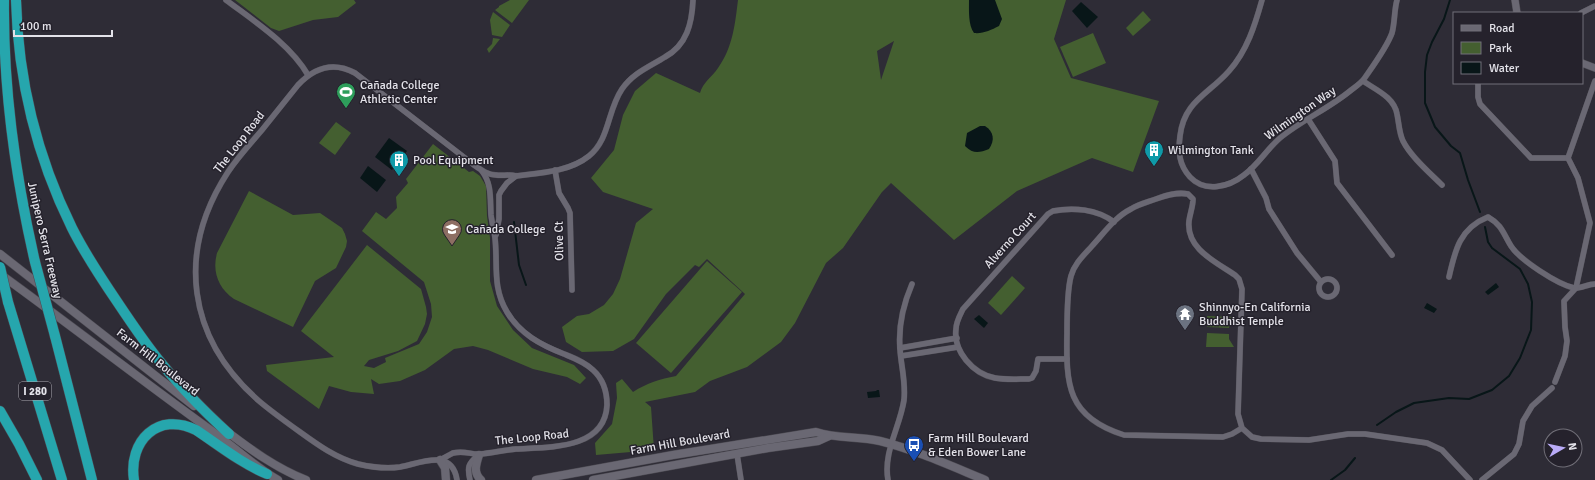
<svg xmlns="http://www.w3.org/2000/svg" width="1595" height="480" font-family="Signika,sans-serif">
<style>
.green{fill:#445f30;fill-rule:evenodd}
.water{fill:#081618}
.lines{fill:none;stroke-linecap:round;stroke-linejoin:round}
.stream{stroke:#081618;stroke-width:2}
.minor-casing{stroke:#4c4a52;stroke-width:6}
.tertiary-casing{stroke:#4c4a52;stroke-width:8}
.secondary-casing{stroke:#4c4a52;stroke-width:9}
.motorway-casing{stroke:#4c4a52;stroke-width:11}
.minor{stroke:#6a6873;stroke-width:5.5}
.tertiary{stroke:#6a6873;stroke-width:7}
.secondary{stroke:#6a6873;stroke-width:8}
.motorway{stroke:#26a6ad;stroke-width:10}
.motorway-bridge-casing{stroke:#4c4a52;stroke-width:11;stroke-linecap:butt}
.motorway-bridge{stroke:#26a6ad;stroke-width:10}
.labels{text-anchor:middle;stroke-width:3;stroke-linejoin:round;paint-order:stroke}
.shield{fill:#25222c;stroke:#aaa8b0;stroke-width:1}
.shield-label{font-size:11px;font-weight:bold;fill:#e3e2e9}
.poi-label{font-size:12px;fill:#e3e2e9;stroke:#25222c;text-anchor:start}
.street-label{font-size:12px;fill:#e3e2e9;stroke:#25222c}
</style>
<rect width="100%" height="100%" fill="#2e2c36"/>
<g class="green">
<path d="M235,0H354L356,3L338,17L313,20L279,31L271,28Z"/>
<path d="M510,0H529L512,23L495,10L499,7V6Z"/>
<path d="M738,0H1066L1054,39L1071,78L1159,101L1133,172L1092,158L1017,191L954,240L891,183L882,192L843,248L826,263L795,323L781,342L747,367L710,381L695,392L645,402L651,407L654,450L596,455L595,443L612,424L617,398L616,383L622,379L633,392C647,383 660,379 676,376L745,294L707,259L699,267L695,265L666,294L634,339L613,351L582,352L566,342L562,327L577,316L589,314L604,305L613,294L620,279L636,223L653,209L603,192L591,178L614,150L623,115L635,91L656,73L700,93C703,82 712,77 718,68C733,47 735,24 738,0ZM894,41L881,80L877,51Z"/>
<path d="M1143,11L1151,20L1133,36L1126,28Z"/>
<path d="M493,12L510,25L502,37L492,35L490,20Z"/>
<path d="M1093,33L1106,63L1073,77L1060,47Z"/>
<path d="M493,38L500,39L489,53L487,49L492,44Z"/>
<path d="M336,122L351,133L335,155L319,143Z"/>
<path d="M433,144L469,172L473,171L480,176L486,186L487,216L490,238V281L497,306L513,330L532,348L574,365L586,378L580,384L567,377L533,369L488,350L473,346L454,349L425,370L400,381L379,384L371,379L374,394L351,392L329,386L319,409L267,371L266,365L334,357L301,331L367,245L421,289L426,307L427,314L425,324L417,341L398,351L369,360L364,366L374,368L386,362L385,358L419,344L427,332L432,317L431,304L424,282L362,231L376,212L386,219L397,208L396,197L408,183L406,179Z"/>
<path d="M249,191L293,215L320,213L342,228L345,234L347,241L346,247L336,268L315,281L293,327L234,299C218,288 212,271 217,253Z"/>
<path d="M707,261L742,292L671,373L636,343Z"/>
<path d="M1012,276L1025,288L1001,315L988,303Z"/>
<path d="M1207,316L1233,317L1230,323L1229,328L1207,327Z"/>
<path d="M1207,333L1229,334V339L1234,347H1206Z"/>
</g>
<g class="water">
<path d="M969,0H995L1002,19L999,26C991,30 983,34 974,33C968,25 969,10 969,0Z"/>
<path d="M1081,2L1098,17L1087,28L1072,11Z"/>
<path d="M980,126H985C994,132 995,140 989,149C979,153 973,154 965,146L967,133Z"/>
<path d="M389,138L407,151L392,170L375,157Z"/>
<path d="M368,166L386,180L377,192L360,178Z"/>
<path d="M1496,283L1499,287L1488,295L1485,292Z"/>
<path d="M1427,303L1437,309L1434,313L1424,308Z"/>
<path d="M979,315L988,323L984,328L974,319Z"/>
<path d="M877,390H879L880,397L868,398L867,392L876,391Z"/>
</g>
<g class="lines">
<g class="stream">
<path d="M1450,0L1444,19L1432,42L1427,55L1425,72V103L1435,127L1451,146L1460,153L1468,180L1480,212"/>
<path d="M514,222L519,265L526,285"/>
<path d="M1377,425L1396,412L1414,403L1449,398L1469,399L1492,390L1509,376L1520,358L1531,330L1532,302L1528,284L1520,269L1492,248L1488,242L1485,227"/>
<path d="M1331,480L1345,470L1355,458"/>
</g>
<defs>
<g id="minor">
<path d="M226,0C254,21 290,44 308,75"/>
<path d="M1262,0C1255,25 1247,51 1229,71C1209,94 1184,101 1180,136C1178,152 1179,165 1190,177C1205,193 1229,187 1244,175C1258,165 1267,149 1280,138C1302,120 1328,109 1350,91C1355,87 1360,84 1364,79C1373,66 1387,47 1392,33C1395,22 1394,11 1397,0"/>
<path d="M1581,13L1595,6"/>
<path d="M1363,81C1376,90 1394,97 1397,114C1399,123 1399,133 1403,141C1411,157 1430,173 1442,185"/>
<path d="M1478,83V97L1480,104L1531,158H1568"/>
<path d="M1308,119L1335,161L1337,183L1392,255"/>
<path d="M1251,169L1266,198L1269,209L1297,253L1321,282"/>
<path d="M555,170L559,193L568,208L570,213L572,290"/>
<path d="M496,235L499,219V195L501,191L507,183L516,176"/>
<path d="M1449,277C1455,250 1460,228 1488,217C1502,225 1503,233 1511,246C1520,260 1557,284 1574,288C1580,289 1588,284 1595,284"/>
<circle cx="1328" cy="288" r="9"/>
<path d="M900,348L957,338"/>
<path d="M901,356L958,347"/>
<path d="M1067,359H1038L1036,371L1032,378L1029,379C1018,379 1006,380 995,378C973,374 953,351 956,329C956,322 960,315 963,309L1048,214L1053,211C1073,207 1097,209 1114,222"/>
<path d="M1555,382L1565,356L1567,341L1565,327L1564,301L1576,288L1590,223L1578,178L1568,158L1595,81"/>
<path d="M1242,428L1238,414L1242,289L1239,279L1235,275C1216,262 1186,249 1189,221C1190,213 1193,207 1193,199L1188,194C1177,192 1167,195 1156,199C1148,202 1139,204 1131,209C1115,217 1104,233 1092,246C1084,255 1074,264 1071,276C1067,291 1067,317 1067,333C1066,385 1067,417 1124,435L1223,437L1232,434L1242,428L1252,437L1261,439L1309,440L1348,434H1365L1427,443L1442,450L1470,480"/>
<path d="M737,454L741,480"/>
<path d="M440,460C444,458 449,455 453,453C465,450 471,455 480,454C492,453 504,450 516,449C548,447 605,450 607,405C607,392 603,379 593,370C585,362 574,358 564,354C541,345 520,334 507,312C492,287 498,265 495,238C494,230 492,223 491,215C490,199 492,184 482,171"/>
<path d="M457,480C452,448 421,463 400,467C386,469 371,467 358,464C336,458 318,445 300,432C286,422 272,412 259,401C187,338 176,252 228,172C238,157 250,144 262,130C274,115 286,100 298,85C314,68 333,61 355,73L474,165C481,170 488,175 496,175C503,176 509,174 516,176C540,173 569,172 589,156C610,139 607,111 622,89C633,73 649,67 665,57C687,45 692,23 693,0"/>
<path d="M470,480C467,467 468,464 478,455"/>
<path d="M888,480C883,452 900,427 904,400C906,382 901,366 900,349C898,325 903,305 912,284"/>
<path d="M1482,480L1514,454L1519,444L1523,421L1532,406L1552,388"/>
</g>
<g id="tertiary">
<path d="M1515,0L1517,13"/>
<path d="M1582,63L1595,68"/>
</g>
<g id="secondary">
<path d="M0,254L194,406"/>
<path d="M0,274C69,324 136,376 205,426C230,443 252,465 278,480"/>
<path d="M225,430C251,450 276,468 306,480"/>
<path d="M479,455C476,464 473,473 481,480"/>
<path d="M440,460L445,468L446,480"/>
<path d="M536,480L673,455L816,432C837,439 859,436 880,441C916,450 951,466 985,480"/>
<path d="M593,480L768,448L818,441L829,436"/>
</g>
<g id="motorway">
<path d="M4,0C3,89 15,175 35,262"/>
<path d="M16,0C18,78 37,157 72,228C85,254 101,278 118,303C132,324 146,345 162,364C182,389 205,412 229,434"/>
<path d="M8,302L62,480"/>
<path d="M55,336L92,480"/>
<path d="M0,411L19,444L37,480"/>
<path d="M134,480C128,441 158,411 196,430C220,446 241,463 267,474"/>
</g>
</defs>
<use href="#minor" class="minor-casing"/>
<use href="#tertiary" class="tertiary-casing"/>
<use href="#secondary" class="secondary-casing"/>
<use href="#motorway" class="motorway-casing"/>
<use href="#minor" class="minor"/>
<use href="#tertiary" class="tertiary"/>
<use href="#secondary" class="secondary"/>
<use href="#motorway" class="motorway"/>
<defs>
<g id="motorway-bridge">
<path d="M35,262L55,336"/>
<path d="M0,267L8,302"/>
</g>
</defs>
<use href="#motorway-bridge" class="motorway-bridge-casing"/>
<use href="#motorway-bridge" class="motorway-bridge"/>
</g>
<defs>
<symbol id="stadium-pin" viewBox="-11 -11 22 30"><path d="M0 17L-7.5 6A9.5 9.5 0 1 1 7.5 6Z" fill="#2e9e5b" stroke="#25222c"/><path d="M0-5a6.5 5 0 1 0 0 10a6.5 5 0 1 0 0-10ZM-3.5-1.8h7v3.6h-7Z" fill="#fff"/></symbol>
<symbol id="building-pin" viewBox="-11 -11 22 30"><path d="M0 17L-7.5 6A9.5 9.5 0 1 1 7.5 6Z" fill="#0f9aa8" stroke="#25222c"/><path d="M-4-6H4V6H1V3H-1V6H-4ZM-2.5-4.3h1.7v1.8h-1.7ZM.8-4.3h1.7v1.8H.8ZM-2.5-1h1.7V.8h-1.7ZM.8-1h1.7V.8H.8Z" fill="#fff"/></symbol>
<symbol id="university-pin" viewBox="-11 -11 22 30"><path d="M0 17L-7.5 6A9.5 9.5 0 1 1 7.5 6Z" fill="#8d6e63" stroke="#25222c"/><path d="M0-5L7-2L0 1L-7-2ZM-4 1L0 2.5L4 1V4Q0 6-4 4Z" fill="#fff"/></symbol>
<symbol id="temple-pin" viewBox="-11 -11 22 30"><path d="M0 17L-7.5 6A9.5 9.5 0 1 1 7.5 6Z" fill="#6b7280" stroke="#25222c"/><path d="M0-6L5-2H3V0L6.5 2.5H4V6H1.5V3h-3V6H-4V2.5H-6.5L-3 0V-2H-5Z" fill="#fff"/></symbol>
<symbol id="bus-pin" viewBox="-11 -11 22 30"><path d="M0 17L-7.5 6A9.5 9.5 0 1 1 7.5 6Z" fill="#1a4fb4" stroke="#25222c"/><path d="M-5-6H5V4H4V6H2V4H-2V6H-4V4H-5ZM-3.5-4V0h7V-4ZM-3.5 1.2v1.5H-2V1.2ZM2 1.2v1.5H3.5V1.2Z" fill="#fff"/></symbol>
</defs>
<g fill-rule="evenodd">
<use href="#stadium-pin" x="335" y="81" width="22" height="30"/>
<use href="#building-pin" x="1143" y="139" width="22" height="30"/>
<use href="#building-pin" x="388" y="149" width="22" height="30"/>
<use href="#university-pin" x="441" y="218" width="22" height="30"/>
<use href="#temple-pin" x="1174" y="303" width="22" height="30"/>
<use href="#bus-pin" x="903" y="434" width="22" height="30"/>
</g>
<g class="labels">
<rect class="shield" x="19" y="382" width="32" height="18" rx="3"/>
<g class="shield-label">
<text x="35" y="395">I 280</text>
</g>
<g class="poi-label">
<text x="360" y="89">Cañada College<tspan x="360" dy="14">Athletic Center</tspan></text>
<text x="1168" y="154">Wilmington Tank</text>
<text x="413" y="164">Pool Equipment</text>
<text x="466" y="233">Cañada College</text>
<text x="1199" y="311">Shinnyo-En California<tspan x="1199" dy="14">Buddhist Temple</tspan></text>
<text x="928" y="442">Farm Hill Boulevard<tspan x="928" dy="14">&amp; Eden Bower Lane</tspan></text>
</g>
<g class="street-label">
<text transform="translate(1300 113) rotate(-35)" y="4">Wilmington Way</text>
<text transform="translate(239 142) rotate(-52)" y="4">The Loop Road</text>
<text transform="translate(45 240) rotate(77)" y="4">Junipero Serra Freeway</text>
<text transform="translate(1010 240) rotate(-48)" y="4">Alverno Court</text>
<text transform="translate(559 241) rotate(-91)" y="4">Olive Ct</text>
<text transform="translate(158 362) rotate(38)" y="4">Farm Hill Boulevard</text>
<text transform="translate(532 437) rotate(-6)" y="4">The Loop Road</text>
<text transform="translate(680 442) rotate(-10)" y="4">Farm Hill Boulevard</text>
</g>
</g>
<rect x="1453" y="12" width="130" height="72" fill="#25222c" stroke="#716f78"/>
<rect x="1461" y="25" width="20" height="6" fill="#6a6873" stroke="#716f78"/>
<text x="1489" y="32" font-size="12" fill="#e3e2e9">Road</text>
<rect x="1461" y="42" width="20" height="12" fill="#445f30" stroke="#716f78"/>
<text x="1489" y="52" font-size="12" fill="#e3e2e9">Park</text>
<rect x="1461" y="62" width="20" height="12" fill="#081618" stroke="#716f78"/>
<text x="1489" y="72" font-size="12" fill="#e3e2e9">Water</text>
<g transform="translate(1563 448) rotate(81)"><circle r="19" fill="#25222c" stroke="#716f78"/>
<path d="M0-3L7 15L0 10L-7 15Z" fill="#b9abf7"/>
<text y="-6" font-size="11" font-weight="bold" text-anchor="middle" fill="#e3e2e9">N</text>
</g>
<path d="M14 30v6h98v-6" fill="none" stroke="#e3e2e9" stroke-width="2"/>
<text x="20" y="30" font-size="12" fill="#e3e2e9" stroke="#25222c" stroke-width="3" paint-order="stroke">100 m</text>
</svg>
